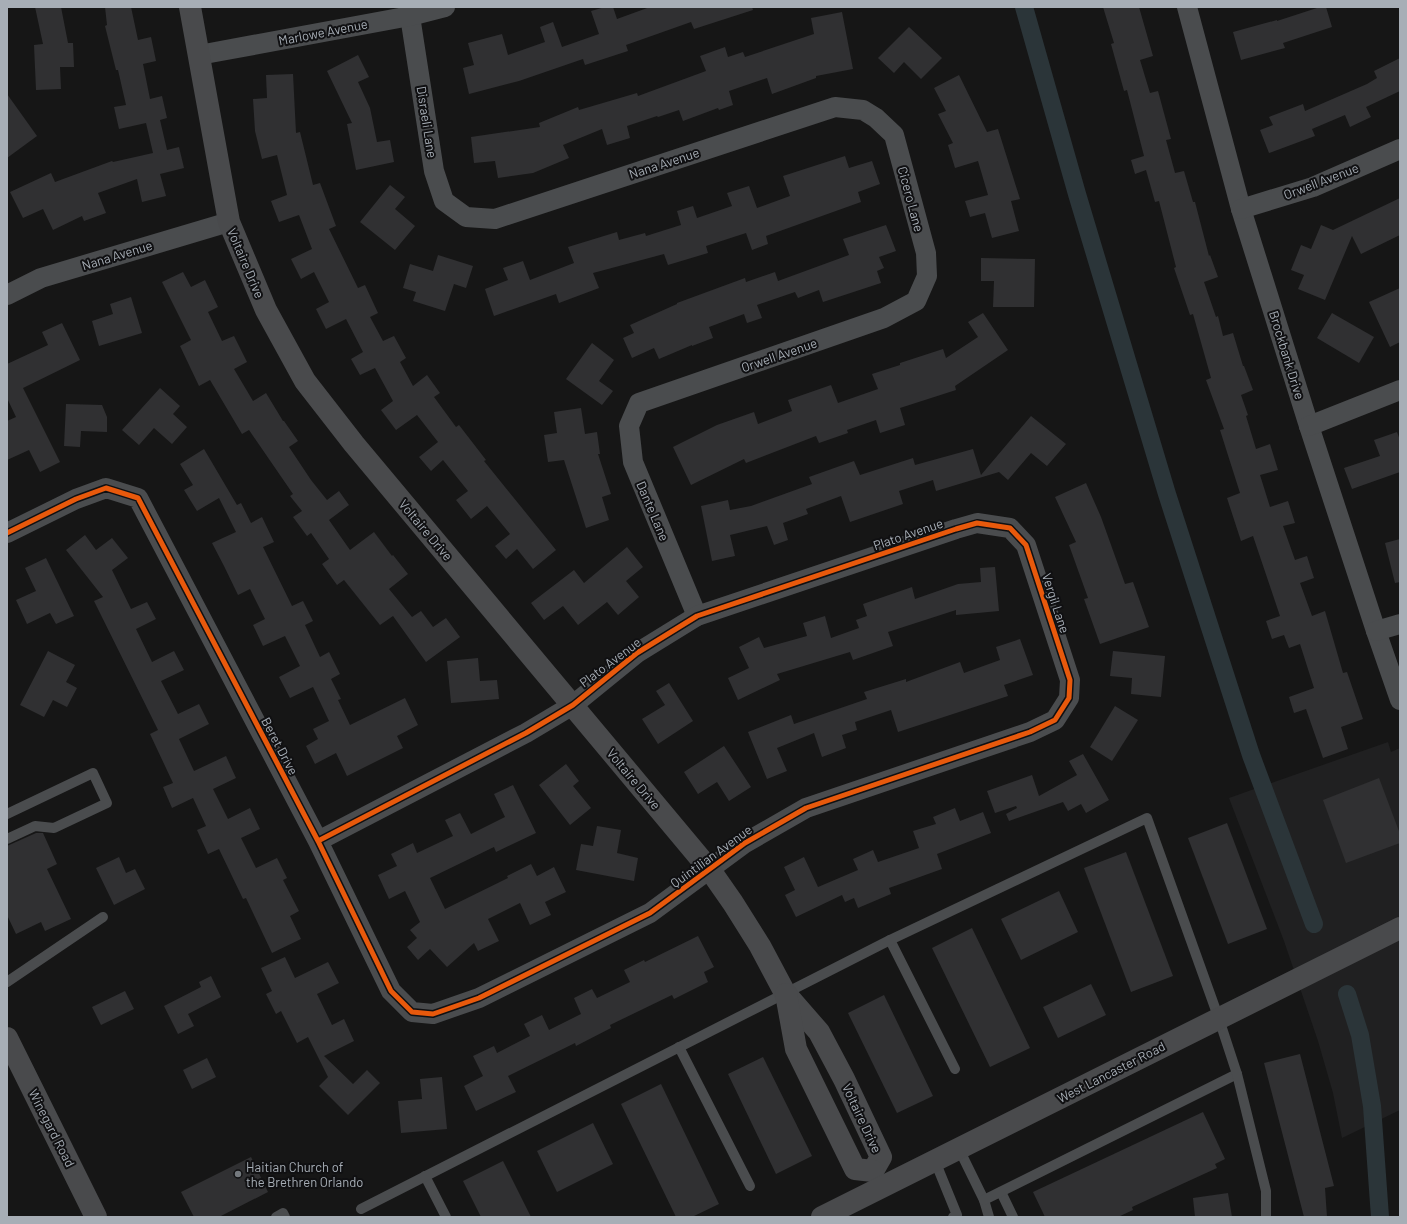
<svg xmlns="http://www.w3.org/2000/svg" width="1407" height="1224" font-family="Barlow,sans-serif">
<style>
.built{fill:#202021}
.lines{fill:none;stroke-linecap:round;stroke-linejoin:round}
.canal{stroke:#2b3539;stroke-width:18}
.building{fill:#303032}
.lane{stroke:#4a4c4e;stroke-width:10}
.street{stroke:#4a4c4e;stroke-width:20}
.secondary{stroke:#494a4c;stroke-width:22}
.cycleway-casing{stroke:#101012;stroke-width:8}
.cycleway{stroke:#e8590c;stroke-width:5}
.poi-dot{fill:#74797e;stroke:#101012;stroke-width:1.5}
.labels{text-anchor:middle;stroke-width:4;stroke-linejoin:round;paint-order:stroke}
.street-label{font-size:13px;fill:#a7aeb6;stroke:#101012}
.poi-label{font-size:13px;fill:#a7aeb6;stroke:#101012;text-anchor:start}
</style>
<rect width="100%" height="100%" fill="#161616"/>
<path class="built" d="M1388,742L1391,752L1400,748V1110L1342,1138L1333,1093L1318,1041L1284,941L1229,798Z"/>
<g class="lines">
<g class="canal">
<path d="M1024,7L1077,194L1167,494L1251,755L1314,924"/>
<path d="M1347,994L1360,1035L1372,1106L1380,1217"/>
</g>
</g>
<g class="building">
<path d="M35,7H61L68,43H73L74,67H60L61,89L36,90L34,45L43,44Z"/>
<path d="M105,7H131L138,40L151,37L156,61L143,64L150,99L162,96L167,118L160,120L167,150L179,147L184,168L160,174L166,196L142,202L137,179L98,193L106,213L84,221L82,216L53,230L43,209L23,218L10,192L51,173L55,182L112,161L113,162L153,153L146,123L119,129L114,107L126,105L118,70H116L105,26L107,25Z"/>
<path d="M605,7H613L617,19L650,7H752L753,10L694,29L691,22L626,45L628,51L585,65L583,59L519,81L469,94L463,68L474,65L468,43L502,34L508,55L545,42L540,27L553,22L562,47L599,34L591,11Z"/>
<path d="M1103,7H1139L1153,56L1140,60L1150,93L1158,91L1171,139L1166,140L1175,173L1184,171L1193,202H1195L1209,256L1210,255L1218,277L1204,282L1216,317L1218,316L1223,336L1233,333L1243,366H1244L1253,390L1241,395L1248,415L1246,416L1256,449L1270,444L1278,470L1260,475L1270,507L1288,501L1295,523L1283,526L1295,560L1307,556L1314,578L1300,583L1312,616L1325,611L1343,673L1347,672L1363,719L1341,727L1348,749L1323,758L1306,709L1294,713L1289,697L1314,688L1300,644L1289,648L1284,635L1272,639L1266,621L1280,616L1253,536L1241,541L1227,498L1240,493L1220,430L1224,429L1206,380L1211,378L1193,314L1190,315L1174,268L1176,267L1159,201L1155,202L1146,170L1135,174L1131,160L1144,156L1127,90L1124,91L1111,44L1114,43Z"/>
<path d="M1320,7H1326L1332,27L1283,43L1285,48L1241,60L1233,32L1277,20V21Z"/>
<path d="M842,12L853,69L816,76V78L772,94L767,78L729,91L733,105L719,110L718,108L683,121L679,110L658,117L657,116L627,126L630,138L607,145L602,129L563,145L569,158L533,173L498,178L495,161L474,163L471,137L540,127L539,123L578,107L579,110L637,93L638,96L706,71L700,56L725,47L728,57L743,52L745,57L814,34L811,18Z"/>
<path d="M909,27L942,58L921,79L904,62L894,73L878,58Z"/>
<path d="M358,55L369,77L358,82L370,108L377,142L390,140L394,162L356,170L347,124L352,123L327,71Z"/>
<path d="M1400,58V91L1366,107L1371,117L1350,127L1345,115L1312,129L1315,136L1269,153L1260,130L1273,125L1269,117L1303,104L1305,111L1367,84L1377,78L1374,71Z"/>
<path d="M293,74L296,133L300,132L313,185L320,183L336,226L329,229L358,288L365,285L378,313L370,317L383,341L394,336L406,358L400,362L413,386L427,375L440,393L434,397L456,427L459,425L486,460L484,461L556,550L533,569L517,549L506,559L495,546L510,534L487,506L471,519L456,500L468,491L443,460L431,471L419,457L438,442L417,415L396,430L381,410L393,401L375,368L360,375L351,359L363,352L346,319L326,329L316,309L329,302L314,272L301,279L291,259L312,249L299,215L279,222L271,201L287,195L277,155L262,159L255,131L253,99L267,98L266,75Z"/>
<path d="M959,75L987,132L998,129L1020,199L1011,201L1019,231L992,238L985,213L970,217L965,201L988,195L978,161L955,168L948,145L953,143L938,114L946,111L934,88Z"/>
<path d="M7,94L37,136L7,158Z"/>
<path d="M845,156L849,168L872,161L880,184L858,192L861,202L766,236L768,244L752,250L746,233L706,246L708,253L668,265L664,254L593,273L599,288L559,303L556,294L494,316L485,289L508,280L503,268L523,261L530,280L574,263L568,247L617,232L619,240L645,233L646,236L681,225L677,211L693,206L697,218L732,206L727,193L749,186L757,208L790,196L783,176Z"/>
<path d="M390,185L405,197L395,209L415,226L395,250L360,222Z"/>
<path d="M1400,198V235L1361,254L1352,236L1325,300L1298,289L1304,275L1291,270L1301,245L1311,249L1321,225L1333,230Z"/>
<path d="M886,225L896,251L879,257L884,268L877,271L881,283L823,302L819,290L798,298L795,292L757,305L762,318L747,323L744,314L709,327L713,338L692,346V345L659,359L654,348L632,358L623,338L634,333L630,325L677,304V303L745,278L746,282L775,272L778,281L849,255L843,239Z"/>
<path d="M438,255L473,266L466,288L454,284L445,311L413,301L416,292L403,288L410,264L433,271Z"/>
<path d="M981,258L1035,259L1034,307H993L994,281H981Z"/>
<path d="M183,272L191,287L205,280L218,307L208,312L222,341L234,336L247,362L234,369L253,401L266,393L283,421H284L298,441L289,447L311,480L327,500L339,491L349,505L329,520L350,550L374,532L392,556L393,555L408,574L389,589L412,617L421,611L433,627L446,618L460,637L426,662L393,616L380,625L344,580L337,585L322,564L329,559L311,533L307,536L293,517L302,511L290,496L293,494L249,430L242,434L210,380L199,386L180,346L191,340L162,282Z"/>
<path d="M1400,288V342L1390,347L1369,302Z"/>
<path d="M131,297L142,333L99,346L92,321L113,314L110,304Z"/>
<path d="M983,313L1008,350L955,386L956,390L900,408L905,425L880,433L876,420L847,430L848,433L819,443L816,436L746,463L744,459L691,485L673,447L717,425L754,412L758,424L792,411L788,400L831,385L838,403L878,389L872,374L900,365V363L943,349L946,358L978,337L968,322Z"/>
<path d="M1332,313L1374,337L1359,363L1317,338Z"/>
<path d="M62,323L80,360L23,388L60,462L40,472L29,450L7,460V421L16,417L7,398V364L48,345L42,332Z"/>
<path d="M592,343L614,360L599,381L613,391L602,405L566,379Z"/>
<path d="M160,388L180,406L173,414L187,427L172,444L154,428L139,445L122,430Z"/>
<path d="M66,404L102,405L107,417V432L81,431L80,447L64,446Z"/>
<path d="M581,408L585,434L597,432L600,454H598L611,494L602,497L609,520L586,528L564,460L548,462L544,435L557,433L554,412Z"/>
<path d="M1031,416L1066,444L1047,466L1031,453L1008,480L999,472L936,491L933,480L899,491L903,504L850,522L841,496L806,509L808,514L783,523L788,540L774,545L767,526L730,535L735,556L712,561L701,506L728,500L730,510L751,506L812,484L809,477L854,461L860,475L913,458L915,465L973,449L981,475Z"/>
<path d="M1397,432L1400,440V472L1352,489L1344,468L1380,456L1374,440Z"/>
<path d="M204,449L237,505L241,503L251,523L262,517L274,542L263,547L292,606L303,601L313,621L305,625L320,657L329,652L340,674L331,679L341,699L338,700L350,725L405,698L418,725L397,736L403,748L347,776L336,753L315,764L306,746L318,739L313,729L329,721L313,687L290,698L279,677L300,666L285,636L263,646L253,625L265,619L250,589L238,595L224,566L212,543L236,532L219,498L197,511L184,490L193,485L180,464Z"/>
<path d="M1086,483L1101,517L1125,584L1133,582L1149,627L1100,644L1084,599L1088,598L1069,545L1076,542L1055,497Z"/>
<path d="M85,535L96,550L112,538L128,558L112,570L131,609L147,602L156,619L136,629L152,662L174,651L184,670L161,681L178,714L199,704L209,724L179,739L194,771L226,756L236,778L213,789L228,819L250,808L260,829L241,838L256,868L277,858L287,878L283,880L299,911L290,916L301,939L272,953L246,898L243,899L219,849L208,854L197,830L206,826L193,798L172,808L163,787L173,783L150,734L158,730L94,601L103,597L66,550Z"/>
<path d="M1400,539V582L1395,583L1385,543Z"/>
<path d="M627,547L643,567L626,581L639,597L618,615L607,602L578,625L563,606L544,620L531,603L574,570L584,583Z"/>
<path d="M46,558L74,616L56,624L50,613L27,624L16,600L36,591L25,568Z"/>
<path d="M995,567L999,611L956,615V610L888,632L893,646L853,660L850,652L777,674L780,680L738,700L728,678L749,668L739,647L759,637L764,648L807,636L803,623L825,616L831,638L859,628L856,620L867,616L863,604L912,587L915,599L958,584L981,582L980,568Z"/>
<path d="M1020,639L1033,675L1004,685L1008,696L898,732L891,710L855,722L857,730L842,735L846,748L822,757L814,733L777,748L787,771L767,779L748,732L791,715L794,724L867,699L864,692L906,679V682L960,662L964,673L1000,660L996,647Z"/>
<path d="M48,651L75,665L66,682L77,688L67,707L53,700L44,717L20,705Z"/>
<path d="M1113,651L1165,656L1161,697L1131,694L1132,678L1110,676Z"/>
<path d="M478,658L480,681L497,680L499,699L451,703L447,661Z"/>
<path d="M669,683L693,721L658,744L642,719L665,705L656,691Z"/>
<path d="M1115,706L1138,720L1112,761L1090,747Z"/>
<path d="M724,746L751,787L729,801L717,782L698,794L684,772Z"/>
<path d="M1083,754L1109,800L1086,813L1081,804L1068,811L1063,802L1009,821L1006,814L1017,808L1016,806L995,813L987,791L1032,775L1039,796L1077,775L1069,761Z"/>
<path d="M566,764L579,781L573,786L591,808L570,825L539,785Z"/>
<path d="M1379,778L1400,834V843L1346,863L1323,800Z"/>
<path d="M513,785L536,833L496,852L494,847L430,878L445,909L508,878L507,876L531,864L537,876L554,867L566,892L545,902L551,915L530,925L520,903L488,919L499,941L478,951L474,943L447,967L430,949L418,960L407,947L417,938L410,930L420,922L405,891L389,899L378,875L397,866L391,854L413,843L417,853L453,836L445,820L460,813L471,834L505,817L494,794Z"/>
<path d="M955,808L960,821L983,812L991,833L937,854L942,869L889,888L891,894L858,908L854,898L845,902L842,895L796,917L785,895L795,890L784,867L804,857L818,887L858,870L853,859L873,850L878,862L919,848L913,831L936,824L933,817Z"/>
<path d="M1227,823L1267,929L1228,944L1188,838Z"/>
<path d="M597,826L621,830L617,853L638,858L634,881L576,870L581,844L593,846Z"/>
<path d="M36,833H43L57,864L47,869L71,919L45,931L41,922L16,934L7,915V846Z"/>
<path d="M1126,852L1173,976L1131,992L1084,868Z"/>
<path d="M119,857L126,873L135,869L145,889L114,905L96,868Z"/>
<path d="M1059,891L1078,932L1021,960L1001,919Z"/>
<path d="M972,928L1030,1048L990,1067L932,948Z"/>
<path d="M698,936L714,967L704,972L708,982L674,999L672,995L610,1025L611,1028L576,1046L575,1043L508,1076L516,1092L476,1111L464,1086L483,1076L473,1056L494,1046L497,1053L530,1036L524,1024L542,1015L549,1030L581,1014L574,998L592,989L597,998L630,982L624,970L644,960L645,962Z"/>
<path d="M285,957L295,978L328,962L339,983L317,994L332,1025L344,1019L354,1041L324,1056L353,1084L367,1070L380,1083L348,1115L319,1086L328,1077L308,1037L297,1043L281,1011L276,1014L266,994L272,991L261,968Z"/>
<path d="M211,976L221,997L188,1014L194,1026L178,1034L164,1006L201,987L199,982Z"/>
<path d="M1091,984L1106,1015L1058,1038L1043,1007Z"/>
<path d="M125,991L134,1009L101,1025L92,1007Z"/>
<path d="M884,995L933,1096L897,1113L848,1013Z"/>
<path d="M1300,1054L1334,1186L1325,1188L1327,1217H1304L1264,1063Z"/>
<path d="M763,1057L812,1156L776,1174L728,1074Z"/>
<path d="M207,1058L216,1077L192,1089L183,1070Z"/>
<path d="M442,1077L447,1129L401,1133L398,1101L422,1099L420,1079Z"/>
<path d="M661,1084L719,1204L692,1217H676L621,1104Z"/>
<path d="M1203,1112L1225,1159L1215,1164L1217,1168L1132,1207L1133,1210L1118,1217H1045L1033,1192Z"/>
<path d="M593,1123L613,1164L557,1192L537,1151Z"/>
<path d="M251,1157L268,1192L219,1217H194L181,1192Z"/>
<path d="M503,1161L531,1217H481L463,1181Z"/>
<path d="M1228,1193L1232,1217H1195L1193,1198Z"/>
</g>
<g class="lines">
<g class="lane">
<path d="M7,814L93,773L107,803L54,828L35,826L7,839"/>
<path d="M890,940L955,1069"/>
<path d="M7,982L103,917"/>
<path d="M679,1047L750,1186"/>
<path d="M959,1149L984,1200L989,1217"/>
<path d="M935,1161L957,1215L953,1217"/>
<path d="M425,1176L446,1217"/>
<path d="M1001,1192L1013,1217"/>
<path d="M984,1200L1237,1074"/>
<path d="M361,1209L890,940L1147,818L1219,1019L1237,1074L1266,1191V1217"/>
<path d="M276,1217L283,1213L285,1217"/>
</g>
<g class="street">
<path d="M1187,7L1241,209L1309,426L1376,631L1400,700"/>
<path d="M410,16L434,171L444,201L466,217L495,219L835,107L863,110L876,118L894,135L926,253L927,276L916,301L884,318L639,403L629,426L633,462L697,616"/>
<path d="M199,55L410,16L445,7"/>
<path d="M1241,209L1313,187L1400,149"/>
<path d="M7,295L41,278L229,222"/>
<path d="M1309,426L1400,390"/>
<path d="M7,533L76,499L106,488L138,498L318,841L391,991L412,1012L433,1014L479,998L650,913L745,843L806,808L1030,732L1055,720L1069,698L1070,680L1026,545L1010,528L977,523L956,529L697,616L637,653L573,705L526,733L318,841"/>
<path d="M1376,631L1400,624"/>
</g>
<g class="secondary">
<path d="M190,7L229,222L266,310L305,381L354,444L710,870L733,903L760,946L785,993L819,1032L844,1079L881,1157L873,1171"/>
<path d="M786,994L796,1049L855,1169L873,1171"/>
<path d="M7,1038L96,1217"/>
<path d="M822,1217L1400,928"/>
</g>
<defs>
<path id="cycleway" d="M7,533L76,499L106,488L138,498L318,841L391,991L412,1012L433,1014L479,998L650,913L745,843L806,808L1030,732L1055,720L1069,698L1070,680L1026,545L1010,528L977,523L956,529L697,616L637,653L573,705L526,733L318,841"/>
</defs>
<use href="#cycleway" class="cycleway-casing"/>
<use href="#cycleway" class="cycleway"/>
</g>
<circle class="poi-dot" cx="238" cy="1174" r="4"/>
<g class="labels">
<g class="street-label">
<text transform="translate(323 32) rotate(-11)" y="5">Marlowe Avenue</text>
<text transform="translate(427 122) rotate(81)" y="5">Disraeli Lane</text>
<text transform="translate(664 163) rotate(-18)" y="5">Nana Avenue</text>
<text transform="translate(1321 181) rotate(-21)" y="5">Orwell Avenue</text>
<text transform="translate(911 199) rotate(75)" y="5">Cicero Lane</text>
<text transform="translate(117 255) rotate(-17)" y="5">Nana Avenue</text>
<text transform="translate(246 263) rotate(67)" y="5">Voltaire Drive</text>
<text transform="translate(779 355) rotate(-19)" y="5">Orwell Avenue</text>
<text transform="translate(1287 355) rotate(73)" y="5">Brockbank Drive</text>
<text transform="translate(653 511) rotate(67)" y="5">Dante Lane</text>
<text transform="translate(426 530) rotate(50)" y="5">Voltaire Drive</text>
<text transform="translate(908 534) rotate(-19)" y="5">Plato Avenue</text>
<text transform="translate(1056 603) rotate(72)" y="5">Vergil Lane</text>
<text transform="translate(610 662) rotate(-37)" y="5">Plato Avenue</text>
<text transform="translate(280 746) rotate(62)" y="5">Beret Drive</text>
<text transform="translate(634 779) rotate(50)" y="5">Voltaire Drive</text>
<text transform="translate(711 856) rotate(-36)" y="5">Quintilian Avenue</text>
<text transform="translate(1111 1072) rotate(-27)" y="5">West Lancaster Road</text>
<text transform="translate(862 1118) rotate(65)" y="5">Voltaire Drive</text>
<text transform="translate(52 1128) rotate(63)" y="5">Winegard Road</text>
</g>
<g class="poi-label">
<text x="246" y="1172">Haitian Church of<tspan x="246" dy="15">the Brethren Orlando</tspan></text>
</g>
</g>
<rect width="1407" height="1224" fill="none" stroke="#a7aeb6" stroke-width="16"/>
</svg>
